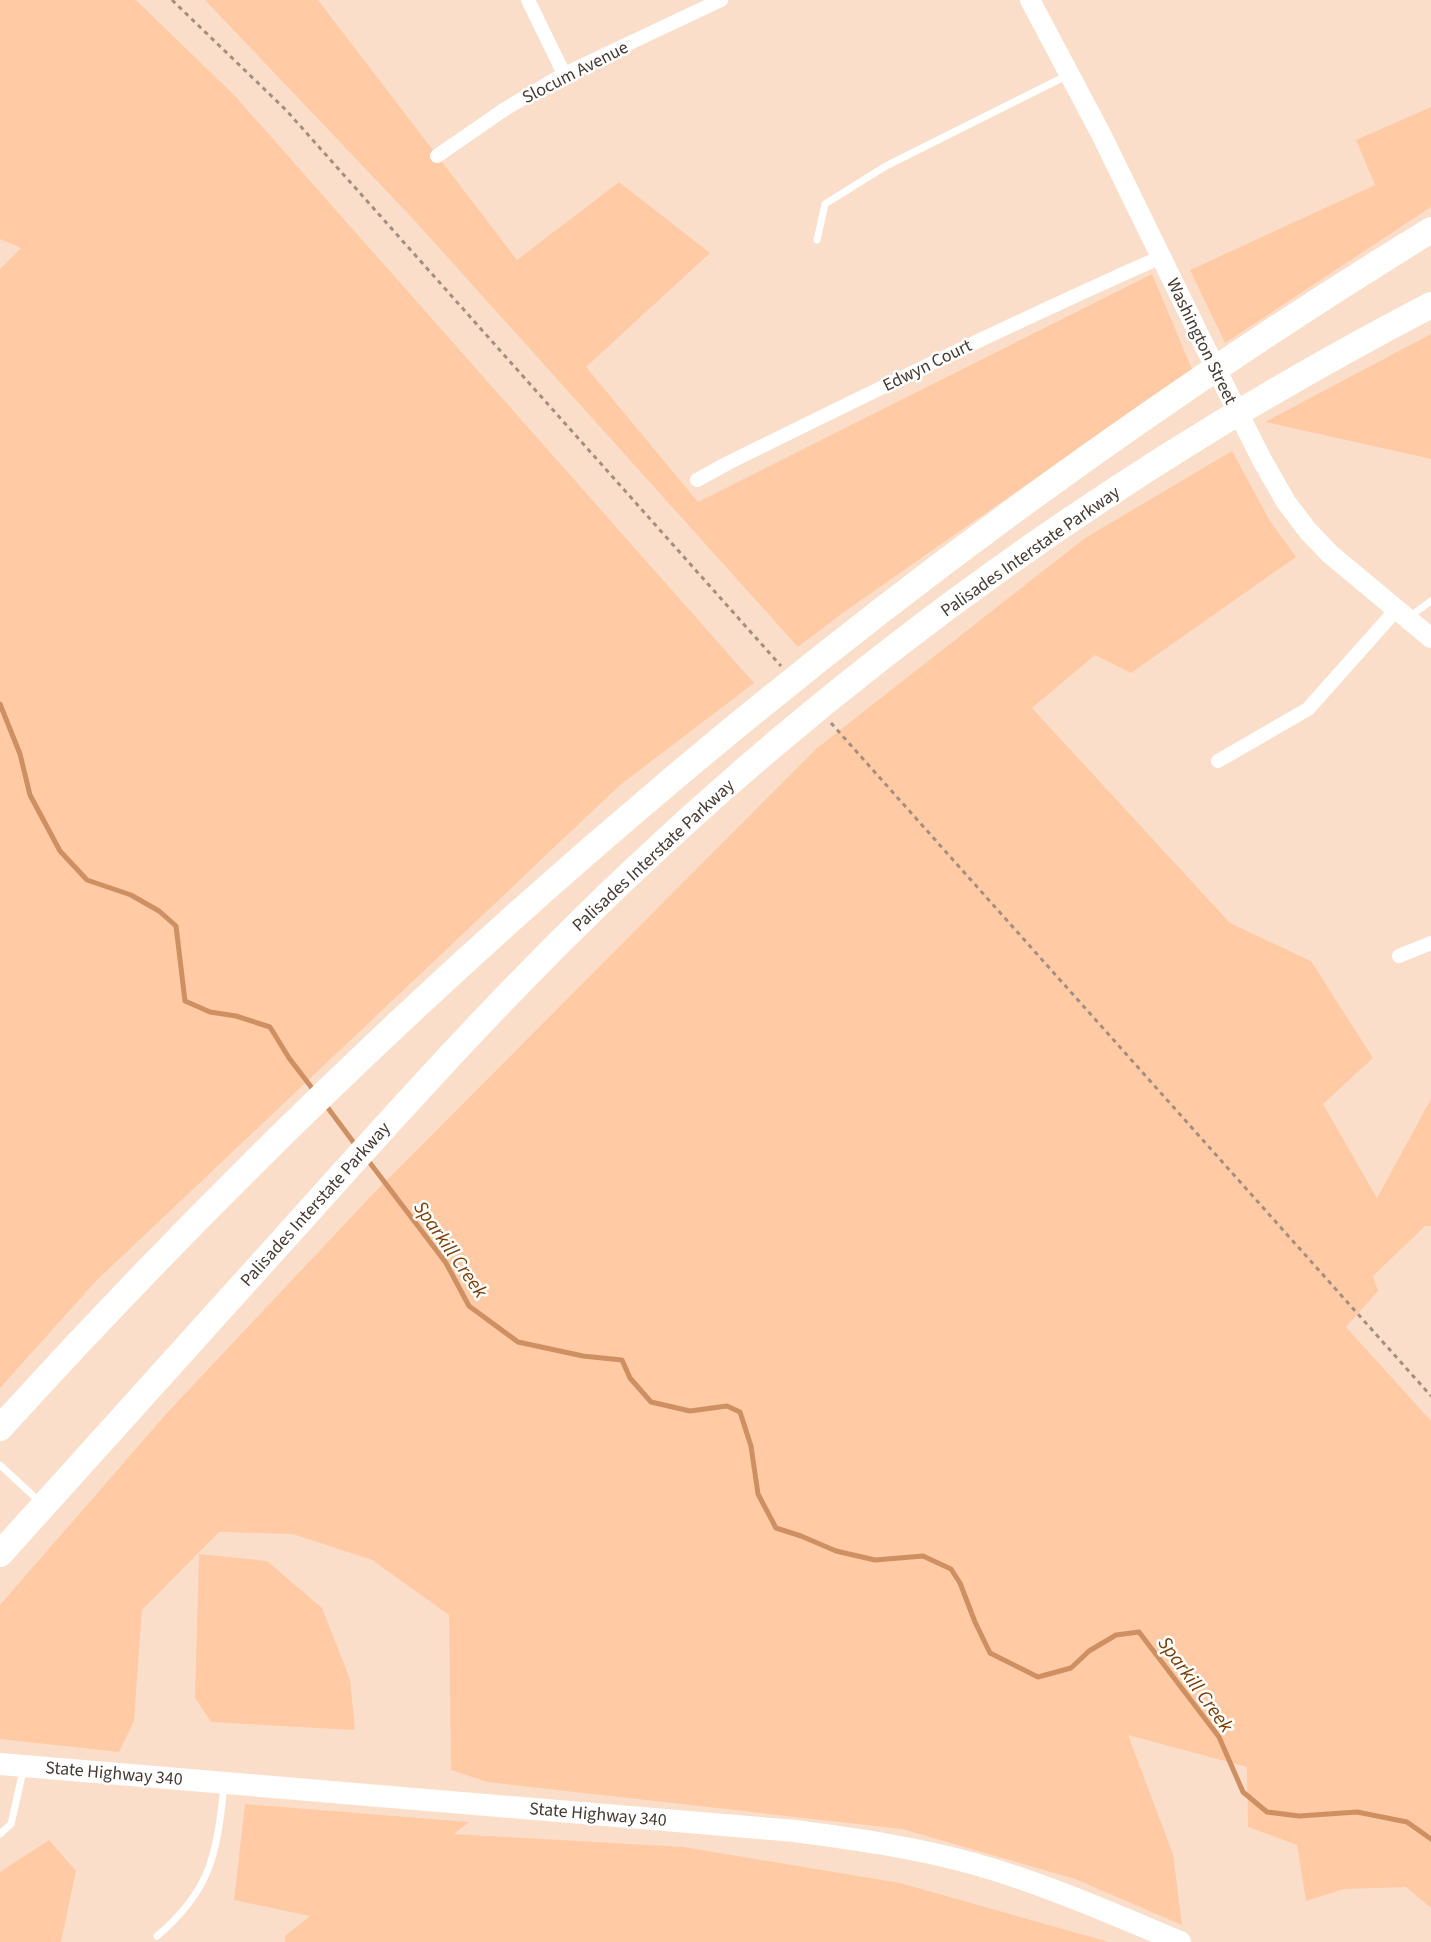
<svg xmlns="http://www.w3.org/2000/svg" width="1431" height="1942" font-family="'Source Sans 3',sans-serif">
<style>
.green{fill:#ffcaa4}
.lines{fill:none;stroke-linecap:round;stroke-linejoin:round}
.stream{stroke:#ce9062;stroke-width:5}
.path{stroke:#a38e80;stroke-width:3;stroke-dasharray:4.5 4.5;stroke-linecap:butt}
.lane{stroke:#fff;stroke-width:7}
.street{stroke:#fff;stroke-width:14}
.secondary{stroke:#fff;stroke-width:20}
.primary{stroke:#fff;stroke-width:22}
.highway{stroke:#fff;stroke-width:26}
.labels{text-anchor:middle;stroke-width:5;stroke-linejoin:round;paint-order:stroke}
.street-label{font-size:18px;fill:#453a32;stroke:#fff}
.water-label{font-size:20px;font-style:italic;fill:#7a3f06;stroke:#fff}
</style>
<rect width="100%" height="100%" fill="#fbdeca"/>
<g class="green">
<path d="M0,0H136L235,96L754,683L619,786L96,1281L0,1388V269L21,248L0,239Z"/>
<path d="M205,0H318L517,260L619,182L710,253L586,367L698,502L1152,274L1192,369L844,612L798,647L414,220Z"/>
<path d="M1431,107V207L1225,343L1190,270L1375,185L1356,140Z"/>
<path d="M1431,334V459L1265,422Z"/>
<path d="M1232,451L1270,521L1296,557L1131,673L1095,655L1032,708L1230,923L1311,961L1373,1058L1323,1104L1377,1198L1431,1099V1226H1425L1373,1276L1378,1291L1346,1327L1431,1421V1908L1406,1887L1344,1889L1306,1901L1297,1845L1248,1827L1247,1767L1128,1735L1173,1854L1182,1925L1075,1879L902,1829L487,1782L451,1770L449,1615L372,1560L293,1534L219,1532L142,1610L134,1721L119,1752L0,1739V1605L167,1413L371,1196L816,749L1085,538Z"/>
<path d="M199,1554L267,1561L322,1608L350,1679L355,1730L211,1722L195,1698Z"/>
<path d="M245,1804L469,1822L454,1834L683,1847L900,1883L1109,1942H285V1936L310,1916L234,1900Z"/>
<path d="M49,1840L76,1871L61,1942H0V1872Z"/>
</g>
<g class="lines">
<g class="stream">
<path d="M0,704L20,754L30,795L60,851L87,880L131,895L159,911L176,926L185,1001L210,1012L236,1016L270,1027L289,1058L315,1092"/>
<path d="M325,1104L357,1147"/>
<path d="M367,1159L446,1263L469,1306L518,1342L583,1356L622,1360L630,1378L651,1402L690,1411L727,1406L740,1412L751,1446L758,1494L776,1528L801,1536L836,1551L875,1560L923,1556L951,1569L960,1583L975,1622L990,1653L1038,1677L1071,1668L1089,1651L1116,1635L1139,1632L1219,1737L1243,1792L1267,1812L1299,1816L1357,1812L1407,1822L1431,1839"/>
</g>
<g class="path">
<path d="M172,0L286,110L781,666"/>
<path d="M831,723L1431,1396"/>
</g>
<g class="lane">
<path d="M817,240L825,204L886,166L1068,75"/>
<path d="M1409,617L1431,601"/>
<path d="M0,1465L40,1502"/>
<path d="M0,1834L11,1824L23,1771"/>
<path d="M157,1936C212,1890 217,1852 224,1785"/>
</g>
<g class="street">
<path d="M528,0L564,74"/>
<path d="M437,156L505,109L564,74L721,0"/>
<path d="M697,480L728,463C872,392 1014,322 1161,257"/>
<path d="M1218,761L1308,709L1396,610"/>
<path d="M1399,956L1431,943"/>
</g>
<path class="secondary" d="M1030,0L1101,134L1203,343L1262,460L1286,502L1308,531L1330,554L1431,638"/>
<path class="primary" d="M0,1764L795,1831C854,1839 913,1847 971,1863C1043,1883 1111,1913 1180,1942"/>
<g class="highway">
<path d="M0,1428C420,966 899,557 1431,230"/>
<path d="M0,1554C103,1440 206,1325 309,1211C414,1094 519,978 634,870C871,646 1141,456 1431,305"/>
</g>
</g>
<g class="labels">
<g class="street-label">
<text transform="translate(575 72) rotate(-27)" y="6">Slocum Avenue</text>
<text transform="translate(1202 341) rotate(64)" y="6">Washington Street</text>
<text transform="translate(927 365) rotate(-26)" y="6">Edwyn Court</text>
<text transform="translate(1030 551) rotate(-35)" y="6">Palisades Interstate Parkway</text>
<text transform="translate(653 855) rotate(-43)" y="6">Palisades Interstate Parkway</text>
<text transform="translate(315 1204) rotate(-48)" y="6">Palisades Interstate Parkway</text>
<text transform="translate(114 1773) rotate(5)" y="6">State Highway 340</text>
<text transform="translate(598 1814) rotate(5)" y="6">State Highway 340</text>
</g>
<g class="water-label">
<text transform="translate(451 1249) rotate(55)" y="7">Sparkill Creek</text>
<text transform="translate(1196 1684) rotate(54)" y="7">Sparkill Creek</text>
</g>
</g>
</svg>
